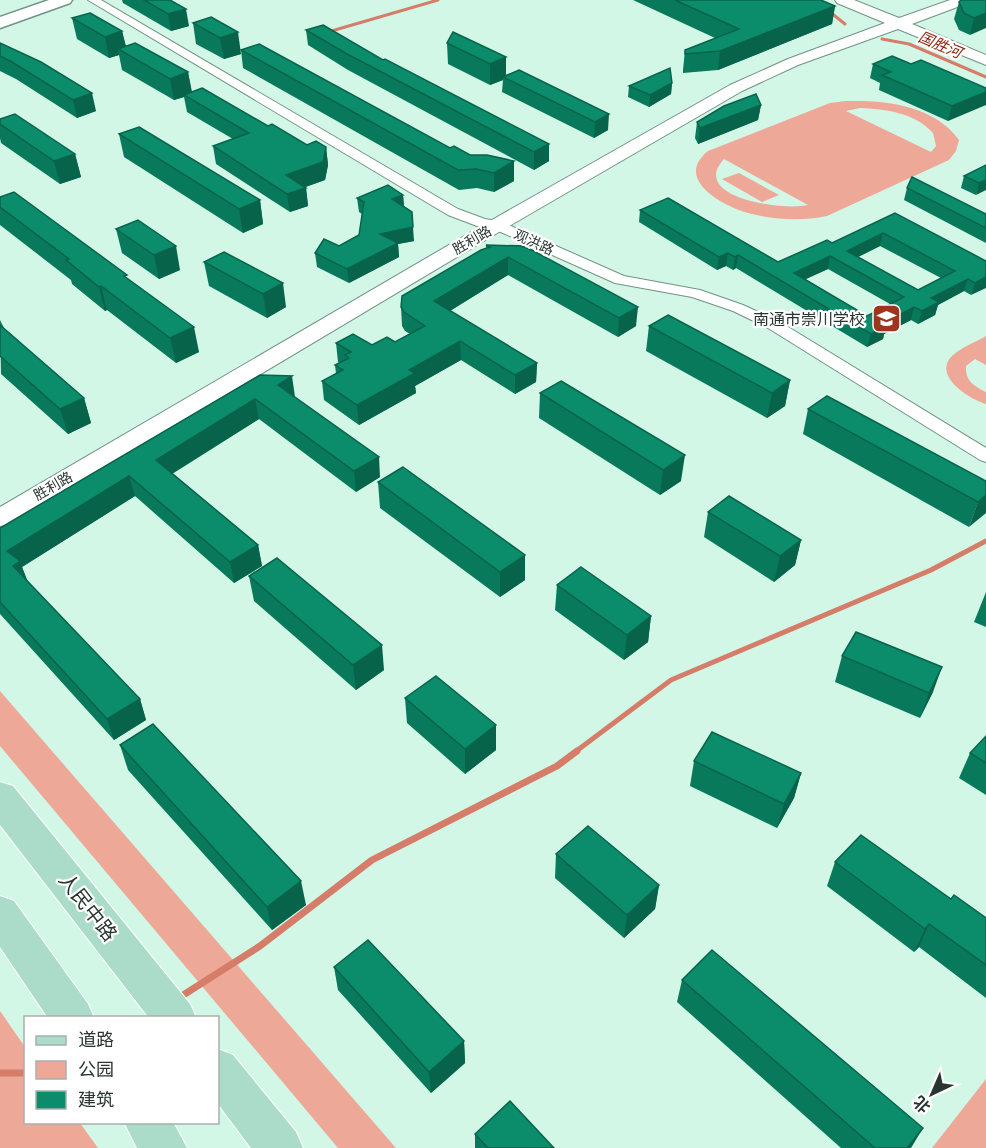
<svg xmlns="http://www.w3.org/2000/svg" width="986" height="1148" font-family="Lato,'Noto Sans SC',sans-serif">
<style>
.green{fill:#eea898;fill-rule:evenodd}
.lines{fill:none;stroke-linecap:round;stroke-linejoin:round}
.stream-far2{stroke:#d57d69;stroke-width:3}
.stream-far1{stroke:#d57d69;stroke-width:5}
.stream{stroke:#d57d69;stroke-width:7}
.minor-casing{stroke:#719284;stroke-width:2}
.tertiary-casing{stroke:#719284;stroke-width:2}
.secondary-casing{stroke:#719284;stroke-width:3}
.primary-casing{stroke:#fff;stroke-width:2}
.minor{fill:#fff;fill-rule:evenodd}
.tertiary{fill:#fff;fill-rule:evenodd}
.secondary{fill:#fff;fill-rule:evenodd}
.primary{fill:#abdbc9;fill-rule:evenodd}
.wall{fill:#09795c;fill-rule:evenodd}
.shaded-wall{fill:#08634b}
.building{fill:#0b8d6b;stroke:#08634b;stroke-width:1.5;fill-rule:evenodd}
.labels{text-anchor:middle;stroke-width:4.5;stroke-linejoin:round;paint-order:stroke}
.far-street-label{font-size:14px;fill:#283631;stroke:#fff}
.far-water-label{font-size:15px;font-style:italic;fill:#8e260d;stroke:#fff}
.poi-label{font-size:16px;fill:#283631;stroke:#fff;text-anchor:end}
.near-street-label{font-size:20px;fill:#283631;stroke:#fff}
</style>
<rect width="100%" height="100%" fill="#d3f7e7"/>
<g class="green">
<path d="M846,101C886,100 934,105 959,140L956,151L949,160L827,216C803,221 776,220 752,214C726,208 672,180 708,151L830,103ZM860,108C886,109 915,113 933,133L936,146L931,152L846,111ZM724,159L808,205C785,211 688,198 724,159Z"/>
<path d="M739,173L779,195L762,202L722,179Z"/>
<path d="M986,336V365L975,359L966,366C965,381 974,386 986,392V404C969,399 931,375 953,355C962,347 976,342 986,336Z"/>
<path d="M0,691L396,1148H338L0,746Z"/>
<path d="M0,1011L25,1047L26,1122L80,1123L98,1148H0Z"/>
<path d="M986,1079V1148H932Z"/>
</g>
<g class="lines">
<g class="stream-far2">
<path d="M830,12L845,24"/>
<path d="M328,32L438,0"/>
<path d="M882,39L909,44L986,77"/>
</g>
<path class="stream-far1" d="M575,752L671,680L931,570L986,541"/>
<g class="stream">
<path d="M177,999L260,946L372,860L557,766L577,751"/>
<path d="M0,1073H26"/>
</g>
<defs>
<path id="minor" d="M88,0H101L458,209L485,219L502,222L624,276L700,290L743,305L780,322L986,448V462L980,460L768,328L733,311L692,297L615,283L494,229L477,226L448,215Z"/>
<path id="tertiary" d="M835,0H854L899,18L950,0H970L968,3L912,24L986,55V65L898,29L798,65L742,91L504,229L9,524L0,526V507L490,221L730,85L788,59L885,23L837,3Z"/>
<path id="secondary" d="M49,0H72L70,3L0,28V17Z"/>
<g id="primary">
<path d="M0,782L13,786L190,1004L196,1018H149L0,825Z"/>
<path d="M0,896L14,901L88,1004L94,1018H48L0,947Z"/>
<path d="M218,1049L233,1055L296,1132L303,1148H251L218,1104Z"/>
<path d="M124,1122H173L187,1148H137Z"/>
</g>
</defs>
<use href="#minor" class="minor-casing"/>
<use href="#tertiary" class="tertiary-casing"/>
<use href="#secondary" class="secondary-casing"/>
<use href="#primary" class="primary-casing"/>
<use href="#minor" class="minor"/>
<use href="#tertiary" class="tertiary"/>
<use href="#secondary" class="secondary"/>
<use href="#primary" class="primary"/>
</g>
<g class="wall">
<path d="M122,0H170L189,26L171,31L123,3Z"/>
<path d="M633,0H821L835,6L832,24L718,70L683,73V70L685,50L715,38Z"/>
<path d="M986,0L970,35L959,30L954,19L959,2Z"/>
<path d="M211,17L241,54L224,59L196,44L193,23Z"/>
<path d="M72,18L122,31L126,46L188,72L192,92L268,126L307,145L326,147L328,165L325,180L305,187L306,188L308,206L290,212L216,164L213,146L233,139L187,112L184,97L174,100L122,70L119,55L109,58L77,39Z"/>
<path d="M323,25L549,161L534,170L348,70L308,45L306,30Z"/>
<path d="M0,43L96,111L77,118L16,79L0,71Z"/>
<path d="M447,43L506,57V75L519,70L608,130L594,138L502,92L503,80L490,85L448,64Z"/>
<path d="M241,50L450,148L514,181L494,192L477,188L459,190L243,68Z"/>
<path d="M873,64H911L986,88L948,121L879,90L880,83L870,78Z"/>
<path d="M672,83L671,94L649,107L628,97L629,86Z"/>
<path d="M761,105L758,120L698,144L695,138L697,122Z"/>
<path d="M0,119L75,154L81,177L60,184L1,143L0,138Z"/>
<path d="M119,134L260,200L263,224L243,233L124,157Z"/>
<path d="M986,165L976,195L961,188L964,176Z"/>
<path d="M907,188L986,214V243L904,200Z"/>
<path d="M403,195L404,207L414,241L398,244L399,257L349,283L317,267L315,253L339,246L359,235L362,214L359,212L357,198Z"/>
<path d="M0,197L128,279L199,352L176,363L107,310L105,311L72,284L71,280L0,225Z"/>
<path d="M640,210L778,262L832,243L895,213L986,261L971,295L964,291L938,305L935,315L918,324L911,320L884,334L883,339L867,347L736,268L733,270L726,266L717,270L639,222ZM880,246L941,278L918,290L858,257ZM828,269L890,304L867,316L805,279Z"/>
<path d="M116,229L180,270L159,279L122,253Z"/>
<path d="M486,245L524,248L636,326L618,337L508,275L450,311L537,363L536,382L515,394L461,360L415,386L416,393L359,425L324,400L322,381L336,374L335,365L339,363L338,362L336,343L372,345L395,342L410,334L405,331L402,326L401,307L486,248Z"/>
<path d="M224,252L286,307L267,318L209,286L204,262Z"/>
<path d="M0,320L5,330L84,398L91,423L68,434L1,374Z"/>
<path d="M649,326L790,380L785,406L767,418L646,351Z"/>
<path d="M260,375L295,397L380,477L356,492L259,419L172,473L258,545L262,566L234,583L135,496L22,567L27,581L140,699L146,720L114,740L0,614V528Z"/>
<path d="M540,393L681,481L660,495L539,418Z"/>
<path d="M808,409L986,481L969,527L803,434Z"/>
<path d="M378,482L525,580L500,597L380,508Z"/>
<path d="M708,512L801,540L795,565L774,582L704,537Z"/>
<path d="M249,576L384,670L356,690L254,601Z"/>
<path d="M557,585L651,616L648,642L624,660L555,610Z"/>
<path d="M986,592V627L974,622Z"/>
<path d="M842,656L933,692L920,718L835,682Z"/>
<path d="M405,698L496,725V750L465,774L407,723Z"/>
<path d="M986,736V795L959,778L970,753Z"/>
<path d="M120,745L306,905L272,930L128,770Z"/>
<path d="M694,761L801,773L794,798L777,828L690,786Z"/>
<path d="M556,854L659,885L655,909L624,938L555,878Z"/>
<path d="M835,862L951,899L986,918V998L919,947L914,952L827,886Z"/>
<path d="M334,967L464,1041L465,1063L431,1093L338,990Z"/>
<path d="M682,980L911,1148H841L677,1002Z"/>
<path d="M475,1134L554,1148H475Z"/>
</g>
<g class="shaded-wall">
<path d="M835,6L832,24L718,70L720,51Z"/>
<path d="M186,9L189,26L171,31L168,14Z"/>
<path d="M986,13V28L970,35L974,18Z"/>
<path d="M122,31L127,52L118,49L119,55L109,58L105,37Z"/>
<path d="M238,32L241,54L224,59L220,38Z"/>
<path d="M506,57V78L503,77V80L490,85V64Z"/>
<path d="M188,72L192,94L184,95V97L174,100L170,79Z"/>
<path d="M672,83L671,94L649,107L650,95Z"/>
<path d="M986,92V105L948,121L952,106Z"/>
<path d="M92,93L96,111L77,118L73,100Z"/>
<path d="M761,105L758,120L698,144L700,128Z"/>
<path d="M609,114L608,130L594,138L595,122Z"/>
<path d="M549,144V161L534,170V152Z"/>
<path d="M326,147L328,165L325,180L289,193L286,175Z"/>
<path d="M75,154L81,177L60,184L54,161Z"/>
<path d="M514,161V181L494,192V173Z"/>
<path d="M986,180V190L976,195L979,183Z"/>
<path d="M306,188L308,206L290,212L287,194Z"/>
<path d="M403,195L404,208L392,199Z"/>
<path d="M260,200L263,224L243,233L239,209Z"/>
<path d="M413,227L414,241L398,244L399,257L349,283L347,269L380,234Z"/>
<path d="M883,233L880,246L844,264L847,251Z"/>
<path d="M176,246L180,270L159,279L154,255Z"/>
<path d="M728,253L726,266L717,270L719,257Z"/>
<path d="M738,255L736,268L733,270L735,257Z"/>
<path d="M830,256L828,269L791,286L794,273Z"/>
<path d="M508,257V275L435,320L434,301Z"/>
<path d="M986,277V288L971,295L975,283Z"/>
<path d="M968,279L964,291L938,305L935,315L918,324L922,311L931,298Z"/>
<path d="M283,283L286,307L267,318L263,294Z"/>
<path d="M101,286L107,310L105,311L99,287Z"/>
<path d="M638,307L636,326L618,337L619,318Z"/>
<path d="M914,307L911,320L884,334L883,339L867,347L871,334L882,324Z"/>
<path d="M194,327L199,352L176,363L170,338Z"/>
<path d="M460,341L461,360L415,386L416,393L359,425L357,405L409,370Z"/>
<path d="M537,363L536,382L515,394V375Z"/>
<path d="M292,376L295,397L278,385Z"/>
<path d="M790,380L785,406L767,418L772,393Z"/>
<path d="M84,398L91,423L68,434L60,409Z"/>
<path d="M255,399L259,419L161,481L156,460Z"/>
<path d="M685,455L681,481L660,495L663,470Z"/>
<path d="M379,457L380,477L356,492L354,471Z"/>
<path d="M129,476L135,496L22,567L28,582L20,587L7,551Z"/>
<path d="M986,495V513L969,527L978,502Z"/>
<path d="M801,540L795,565L774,582L780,556Z"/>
<path d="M258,545L262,566L234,583L230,562Z"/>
<path d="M525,555V580L500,597V572Z"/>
<path d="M651,616L648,642L624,660L627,635Z"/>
<path d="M382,645L384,670L356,690L353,665Z"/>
<path d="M942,667L933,692L920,718L929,693Z"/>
<path d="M140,699L146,720L114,740L107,719Z"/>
<path d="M496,725V750L465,774V749Z"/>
<path d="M801,773L794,798L777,828L784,804Z"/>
<path d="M301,881L306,905L272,930L267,907Z"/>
<path d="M659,885L655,909L624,938L627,915Z"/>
<path d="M929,924L919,947L914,952L925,929Z"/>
<path d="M464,1041L465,1063L431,1093L429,1072Z"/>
<path d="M923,1128L911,1148H907Z"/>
</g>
<g class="building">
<path d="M144,0H170L186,9L168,14Z"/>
<path d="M675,0H821L835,6L720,51L685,54V50L739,29Z"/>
<path d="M961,0H986V13L974,18L964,13L959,2Z"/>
<path d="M90,13L122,31L105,37L72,18Z"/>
<path d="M211,17L238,32L220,38L193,23Z"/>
<path d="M323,25L383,60L385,59L549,144L534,152L347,54L306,30Z"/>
<path d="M453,32L506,57L490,64L447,43Z"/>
<path d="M0,43L41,62L92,93L73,100L12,62L0,56Z"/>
<path d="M135,43L188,72L170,79L118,49Z"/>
<path d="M259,44L450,148L454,146L470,155H487L514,161L494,173L476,169L458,170L241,50Z"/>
<path d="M892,56L911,64L921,60L986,88V92L952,106L882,75L891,72L873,64Z"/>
<path d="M670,68L672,83L650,95L629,86Z"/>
<path d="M519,70L609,114L595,122L503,77Z"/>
<path d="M202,88L268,126L272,124L307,145L316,141L326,147L323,162L286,175L306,188L287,194L213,146L249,133L184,95Z"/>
<path d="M756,94L761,105L700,128L697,122L724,106Z"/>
<path d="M15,114L75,154L54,161L0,124V119Z"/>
<path d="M139,127L260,200L239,209L119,134Z"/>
<path d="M986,165V180L979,183L964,176Z"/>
<path d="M912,177L986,214V228L907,188Z"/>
<path d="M388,185L403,195L392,199L412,212L413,227L380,234L398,243L347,269L315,253L324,239L339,246L359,235L364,202L357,198Z"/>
<path d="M14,192L127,275L124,276L194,327L170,338L101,286L99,287L66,260L69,259L0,207V197Z"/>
<path d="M668,198L778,262L827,240L832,243L895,213L986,261V277L975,283L968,279L931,298L939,302L922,311L914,307L882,324L886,326L871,334L738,255L735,257L728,253L719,257L640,210ZM883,233L955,271L918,290L847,251ZM830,256L904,297L867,316L794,273Z"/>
<path d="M138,220L176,246L154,255L116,229Z"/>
<path d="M486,245L524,246L523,247L530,249L638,307L619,318L508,257L434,301L537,363L515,375L460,341L409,370L415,373L357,405L322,381L343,370L335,365L349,358L345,355L351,352L336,343L353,334L372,345L387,337L395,342L425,326L404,312L401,307L402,296L481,250L490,247Z"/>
<path d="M224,252L283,283L263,294L204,262Z"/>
<path d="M668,315L790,380L772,393L649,326Z"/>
<path d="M0,325L84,398L60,409L0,356Z"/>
<path d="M260,375L292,376L278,385L379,457L354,471L255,399L156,460L258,545L230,562L129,476L7,551L20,561L13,566L140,699L107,719L0,602V528Z"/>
<path d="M561,381L685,455L663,470L540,393Z"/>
<path d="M827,396L986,481V495L978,502L808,409Z"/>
<path d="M403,467L525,555L500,572L378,482Z"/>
<path d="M729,496L801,540L780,556L708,512Z"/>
<path d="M277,558L382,645L353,665L249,576Z"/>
<path d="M581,567L651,616L627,635L557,585Z"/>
<path d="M856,632L942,667L929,693L842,656Z"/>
<path d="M436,676L496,725L465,749L405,698Z"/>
<path d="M153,724L301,881L267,907L120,745Z"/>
<path d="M712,732L801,773L784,804L694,761Z"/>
<path d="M986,736V763L970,753Z"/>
<path d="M588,826L659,885L627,915L556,854Z"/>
<path d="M861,835L951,899L954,895L986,918V965L929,924L925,929L835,862Z"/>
<path d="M368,940L464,1041L429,1072L334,967Z"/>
<path d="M712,950L923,1128L907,1148H875L682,980Z"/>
<path d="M510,1101L554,1148H488L475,1134Z"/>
</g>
<defs>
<symbol id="school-square" viewBox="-11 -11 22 22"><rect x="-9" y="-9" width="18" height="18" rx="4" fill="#9e361e" stroke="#fff"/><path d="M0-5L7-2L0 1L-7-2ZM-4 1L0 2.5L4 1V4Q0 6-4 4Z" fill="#fff"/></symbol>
</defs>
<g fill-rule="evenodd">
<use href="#school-square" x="870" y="302" width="33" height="33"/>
</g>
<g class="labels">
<g class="far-street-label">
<text transform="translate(472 240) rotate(-30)" y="5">胜利路</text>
<text transform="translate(534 242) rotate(25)" y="5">观洪路</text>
<text transform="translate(53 486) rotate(-30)" y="5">胜利路</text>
</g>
<g class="far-water-label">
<text transform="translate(940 45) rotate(23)" y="5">国胜河</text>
</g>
<g class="poi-label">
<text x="865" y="325">南通市崇川学校</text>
</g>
<g class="near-street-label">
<text transform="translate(88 907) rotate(52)" y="7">人民中路</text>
</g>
</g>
<rect x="24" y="1016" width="195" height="108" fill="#ffffff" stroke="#a9afad" stroke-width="1.5"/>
<rect x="36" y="1036" width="30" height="9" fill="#abdbc9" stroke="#a9afad" stroke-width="1.5"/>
<text x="78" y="1046" font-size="18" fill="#283631">道路</text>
<rect x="36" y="1061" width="30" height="18" fill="#eea898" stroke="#a9afad" stroke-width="1.5"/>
<text x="78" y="1076" font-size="18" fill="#283631">公园</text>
<rect x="36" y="1091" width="30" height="18" fill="#0b8d6b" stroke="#a9afad" stroke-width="1.5"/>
<text x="78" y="1106" font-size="18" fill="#283631">建筑</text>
<g transform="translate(932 1094) rotate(224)" stroke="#ffffff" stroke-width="4.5" paint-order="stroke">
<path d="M0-4.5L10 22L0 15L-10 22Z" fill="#283631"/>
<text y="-9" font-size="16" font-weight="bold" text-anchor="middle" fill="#283631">北</text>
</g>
</svg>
